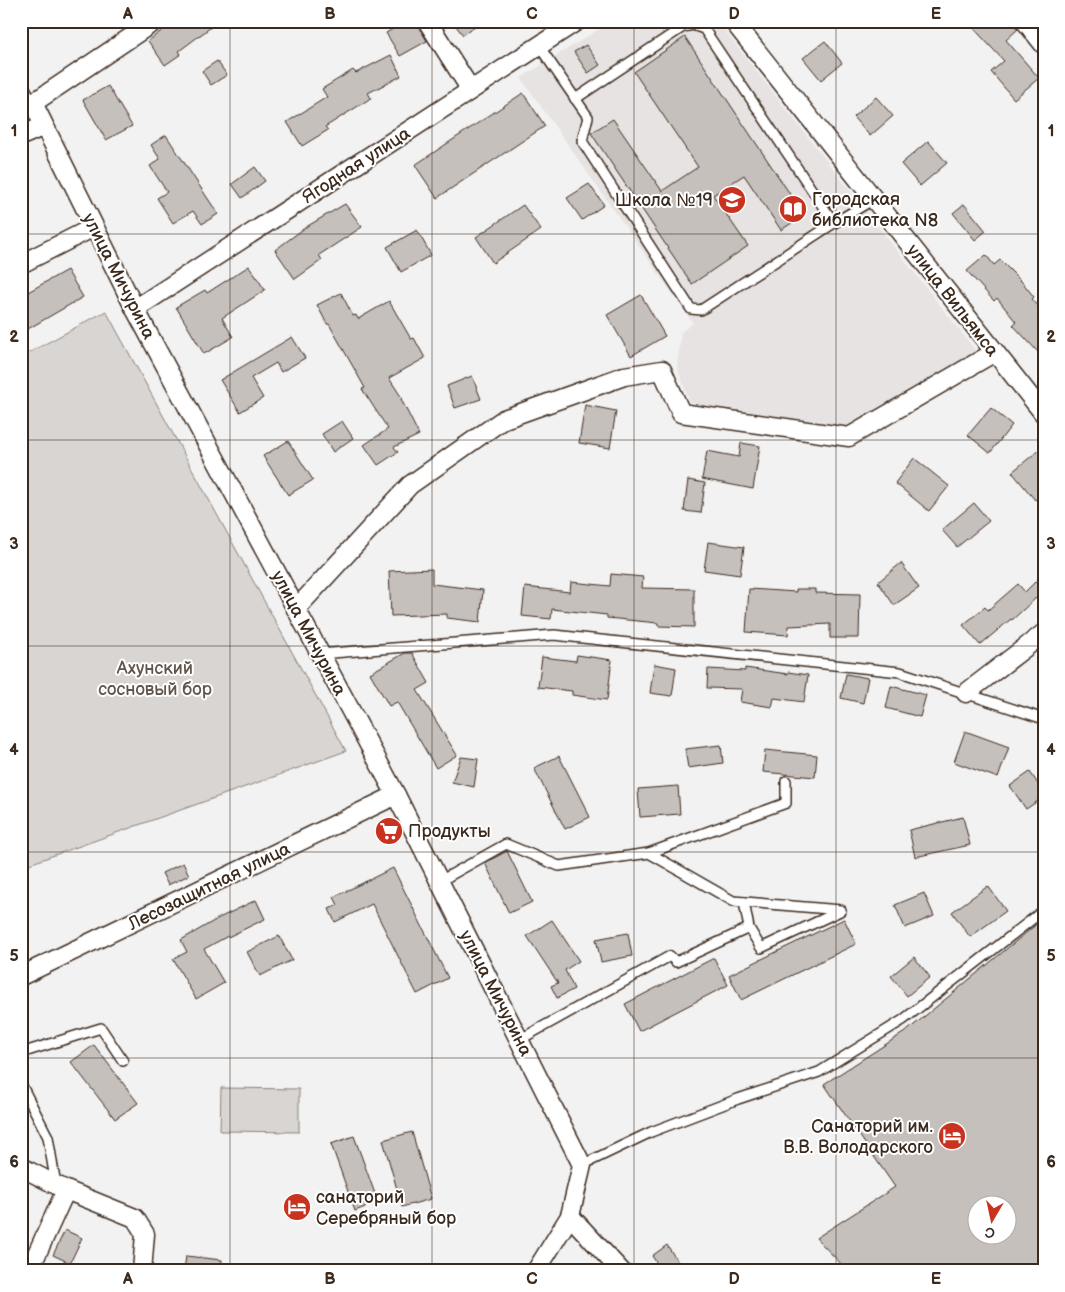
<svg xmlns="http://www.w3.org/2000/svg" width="1065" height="1292" font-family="'Balsamiq Sans',sans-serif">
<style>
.built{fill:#e6e3e2}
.green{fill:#d8d5d2;stroke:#8a8078}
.building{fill:#c6c0bd;stroke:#3b2a1e;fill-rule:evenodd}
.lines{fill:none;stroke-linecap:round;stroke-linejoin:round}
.lane-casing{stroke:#3b2a1e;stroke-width:12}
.street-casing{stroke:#3b2a1e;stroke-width:21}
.lane{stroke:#fff;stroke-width:9}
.street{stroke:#fff;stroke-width:18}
.grid{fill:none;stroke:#3b2a1e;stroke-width:1;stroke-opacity:0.55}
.labels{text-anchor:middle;stroke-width:4;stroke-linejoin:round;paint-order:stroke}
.street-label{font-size:18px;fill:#3b2a1e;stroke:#fff}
.poi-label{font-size:18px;fill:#3b2a1e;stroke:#fff;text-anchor:start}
.park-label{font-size:18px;fill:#62554b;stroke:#fff}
.neatline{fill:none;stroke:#3b2a1e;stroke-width:2}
.grid-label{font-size:16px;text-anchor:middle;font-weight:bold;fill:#3b2a1e}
</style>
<rect width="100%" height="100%" fill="#f3f2f2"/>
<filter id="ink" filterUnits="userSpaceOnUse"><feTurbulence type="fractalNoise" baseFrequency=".02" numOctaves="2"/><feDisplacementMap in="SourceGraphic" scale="10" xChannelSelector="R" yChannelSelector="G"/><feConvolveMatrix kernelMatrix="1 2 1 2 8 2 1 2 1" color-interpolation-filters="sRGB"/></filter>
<g filter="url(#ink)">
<path class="built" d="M612,21H717L976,351L847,426L690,403L677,367L681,332L693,323L521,78Z"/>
<g class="green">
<path d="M106,311L346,751L21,867V357Z"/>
<path d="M221,1088L299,1089V1132L220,1131Z"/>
</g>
<g class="building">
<path d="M175,21H219L179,51L181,54L165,65L148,41Z"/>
<path d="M406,21H416L427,41L400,56L386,33Z"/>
<path d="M452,21H482L463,35Z"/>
<path d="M967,21H1011L1018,29L1006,40L1039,78L1014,99L991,72L1004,61Z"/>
<path d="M685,37L804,215L781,230L744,175L713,195L748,246L692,284L591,133L613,119L662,191L698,167L634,72Z"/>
<path d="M825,41L842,63L821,80L803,58Z"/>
<path d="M586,45L600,65L588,73L574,52Z"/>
<path d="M391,55L401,76L368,93L371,98L325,127L328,130L302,146L287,122L327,97L322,89L353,70L356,73Z"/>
<path d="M217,61L227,75L211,85L202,71Z"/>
<path d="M108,86L132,126L106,140L83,100Z"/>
<path d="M523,93L545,126L437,198L415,165Z"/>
<path d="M876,97L893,116L870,136L853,117Z"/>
<path d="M166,135L218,214L202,224L193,211L173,223L157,198L167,192L150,166L160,159L151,145Z"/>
<path d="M928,141L947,163L920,186L901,164Z"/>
<path d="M255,167L265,181L242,198L232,184Z"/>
<path d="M589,184L604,205L582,220L567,198Z"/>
<path d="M345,204L362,227L319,255L322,260L295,279L275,250L306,227Z"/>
<path d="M964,204L986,231L975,240L953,213Z"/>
<path d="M523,205L541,230L493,263L476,237Z"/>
<path d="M417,230L431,255L401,272L387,247Z"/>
<path d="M986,255L994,265L1000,260L1023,283L1034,297L1032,299L1044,312V346L1038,352L1013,325L1016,322L997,298L994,301L967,271Z"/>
<path d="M249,266L265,290L222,318L233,337L204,354L176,307L205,290L207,293Z"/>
<path d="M67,270L83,297L21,333V296Z"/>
<path d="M341,293L353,316L356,315L358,319L389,301L411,339L414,338L425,358L389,378L402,398L401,399L419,435L394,447L398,452L378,465L364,445L388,429L362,389L365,388L329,324H327L317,305Z"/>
<path d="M641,295L665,336L631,356L607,315Z"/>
<path d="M292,337L305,358L281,372L276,363L251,378L263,398L240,412L220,380Z"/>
<path d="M472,376L481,399L455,408L447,386Z"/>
<path d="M585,405L616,411L610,448L579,443Z"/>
<path d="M991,408L1012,425L990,453L968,435Z"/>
<path d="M342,421L353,438L333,452L322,434Z"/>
<path d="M288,441L313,480L288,495L263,456Z"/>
<path d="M741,443L760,446L753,489L702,479L707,451L739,457Z"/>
<path d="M1044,446V493L1035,500L1012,472Z"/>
<path d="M914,458L949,486L929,511L895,483Z"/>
<path d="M688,480L705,483L701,513L684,511Z"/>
<path d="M974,503L989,521L957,547L942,530Z"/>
<path d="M708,542L744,547L740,575L704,570Z"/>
<path d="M901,563L919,588L894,605L878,582Z"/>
<path d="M432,569V584L483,590L480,622L447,618V614L391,616L389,571Z"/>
<path d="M1044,573V606L1036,598L1012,620L1011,619L980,645L963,625L985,607L988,610L1018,584L1025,592Z"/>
<path d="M611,574L643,577L642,588L694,589V627L658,626V623L607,618V615L552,609L551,619L522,616L525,587L570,592L571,582L610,586Z"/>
<path d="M749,589L796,592V589H815V593L860,594L859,638H830V624L789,626L788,635L746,632Z"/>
<path d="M405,653H412L429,683L417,690L457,755L436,768L397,702L389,706L370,673Z"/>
<path d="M577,655L612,660L607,700L572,695V691L538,687L542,657L576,661Z"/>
<path d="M654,664L676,668L672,696L650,693Z"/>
<path d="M745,668L788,674V672L808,675L804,702L774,698L772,707L740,702L742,689L707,688L708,669L745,671Z"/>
<path d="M846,674L868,678L863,703L841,698Z"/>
<path d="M891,686L926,695L920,717L886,708Z"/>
<path d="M965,731L1009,747L998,778L954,762Z"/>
<path d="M721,745L723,763L688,768L685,749Z"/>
<path d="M765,750L817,755L815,777L763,772Z"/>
<path d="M559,756L590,817L565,829L534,768Z"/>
<path d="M461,757L478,759L474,787L452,782Z"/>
<path d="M1030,772L1044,793V797L1026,809L1010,786Z"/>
<path d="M678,786L680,814L640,817L638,789Z"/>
<path d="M963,817L970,845L915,857L909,830Z"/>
<path d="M390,819L399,838L388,844L379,825Z"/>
<path d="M507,851L532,902L509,913L485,863Z"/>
<path d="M183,863L189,875L168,885L162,873Z"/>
<path d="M393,868L448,978L417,994L372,904L335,922L329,909L338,905L334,897Z"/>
<path d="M988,886L1006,911L970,937L952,912Z"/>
<path d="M924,893L934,916L905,928L895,905Z"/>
<path d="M256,900L265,919L228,937V936L204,949L224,983L196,999L173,959L187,952L181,940L219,918Z"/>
<path d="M1044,918V1271H848L816,1238L895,1187L824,1084L908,1030ZM978,1204H1008V1234H978Z"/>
<path d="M844,919L856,944L741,1000L729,975Z"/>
<path d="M552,920L579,961L565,970L574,989L557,998L551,986L558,983L527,936Z"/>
<path d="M628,933L632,956L601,962L596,939Z"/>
<path d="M279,936L292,960L260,976L247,952Z"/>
<path d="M914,957L930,977L907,996L891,976Z"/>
<path d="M714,958L728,985L639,1031L625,1004Z"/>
<path d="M94,1045L138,1103L115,1119L71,1062Z"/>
<path d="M412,1132L431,1199L402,1207L383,1140Z"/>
<path d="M354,1136L378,1202L355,1211L331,1144Z"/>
<path d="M65,1230L82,1238L70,1263L53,1255Z"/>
<path d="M667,1245L680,1265L672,1271H662L652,1256Z"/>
<path d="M186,1256L222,1260L221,1271H184Z"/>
</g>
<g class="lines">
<defs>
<g id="lane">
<path d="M539,46L588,117L582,141L691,309L701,310L834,223"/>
<path d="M21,80L33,103"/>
<path d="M575,99L683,27L693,25L704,29L834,223L874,199"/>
<path d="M320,654L554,635L900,672L1044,719"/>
<path d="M649,853L786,803V781"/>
<path d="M440,881L506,844L559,866L649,853L733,901L841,910"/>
<path d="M744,902L749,928"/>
<path d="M519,1040L670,956L676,962L749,928L761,948L840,911"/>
<path d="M21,1053L101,1028L123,1061"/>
<path d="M21,1084L48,1137L56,1185"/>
<path d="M582,1165L651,1132L738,1099L819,1072L903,1020L1044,910"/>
</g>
<g id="street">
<path d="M155,21L33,103L135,309L396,795L582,1165L570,1216L536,1271"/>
<path d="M427,21L471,90"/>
<path d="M733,21L1044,414"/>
<path d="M1025,21L1044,45"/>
<path d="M21,136L44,126"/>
<path d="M21,264L94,227"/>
<path d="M135,309L577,21"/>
<path d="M296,609L410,485L504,419L624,376L662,370L681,413L849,437L995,352"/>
<path d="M966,693L1044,633"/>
<path d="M21,976L396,795"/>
<path d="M21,1167L66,1190L29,1271"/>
<path d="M66,1190L135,1218L145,1234L142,1271"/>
<path d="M570,1216L621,1271"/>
</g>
</defs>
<use href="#lane" class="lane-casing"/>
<use href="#street" class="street-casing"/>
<use href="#lane" class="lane"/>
<use href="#street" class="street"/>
</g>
</g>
<path class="grid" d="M230,21V1271M432,21V1271M634,21V1271M836,21V1271M21,234H1044M21,440H1044M21,646H1044M21,852H1044M21,1058H1044"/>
<defs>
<symbol id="school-disc" viewBox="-11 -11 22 22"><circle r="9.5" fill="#c8321e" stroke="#fff"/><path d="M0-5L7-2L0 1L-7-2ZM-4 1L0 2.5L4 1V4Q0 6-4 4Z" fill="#fff"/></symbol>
<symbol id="library-disc" viewBox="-11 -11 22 22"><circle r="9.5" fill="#c8321e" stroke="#fff"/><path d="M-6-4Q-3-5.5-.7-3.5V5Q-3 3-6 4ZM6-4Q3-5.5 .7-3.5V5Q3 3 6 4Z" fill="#fff"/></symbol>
<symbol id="supermarket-disc" viewBox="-11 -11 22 22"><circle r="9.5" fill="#c8321e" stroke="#fff"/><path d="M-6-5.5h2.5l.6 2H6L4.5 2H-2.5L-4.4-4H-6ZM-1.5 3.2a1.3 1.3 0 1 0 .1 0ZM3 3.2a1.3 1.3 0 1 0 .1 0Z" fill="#fff"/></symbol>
<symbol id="hotel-disc" viewBox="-11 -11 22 22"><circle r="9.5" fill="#c8321e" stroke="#fff"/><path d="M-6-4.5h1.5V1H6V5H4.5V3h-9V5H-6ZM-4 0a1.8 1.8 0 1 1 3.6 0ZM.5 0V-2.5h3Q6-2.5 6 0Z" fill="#fff"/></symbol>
</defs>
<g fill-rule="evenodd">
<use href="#school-disc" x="716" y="184" width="32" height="32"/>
<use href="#library-disc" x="777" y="193" width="32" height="32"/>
<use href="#supermarket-disc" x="373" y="815" width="32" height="32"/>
<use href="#hotel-disc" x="936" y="1120" width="32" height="32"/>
<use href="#hotel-disc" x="281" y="1191" width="32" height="32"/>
</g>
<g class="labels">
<g class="street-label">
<text transform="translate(356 165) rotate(-33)" y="6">Ягодная улица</text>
<text transform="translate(119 276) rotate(63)" y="6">улица Мичурина</text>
<text transform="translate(953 300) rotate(52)" y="6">улица Вильямса</text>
<text transform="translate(309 633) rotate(62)" y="6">улица Мичурина</text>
<text transform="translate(209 886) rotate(-26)" y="6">Лесозащитная улица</text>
<text transform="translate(496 993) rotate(63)" y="6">улица Мичурина</text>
</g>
<g class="poi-label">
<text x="812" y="205">Городская<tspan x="812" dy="21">библиотека N8</tspan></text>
<text x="713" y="206" text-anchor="end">Школа №19</text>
<text x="408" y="837">Продукты</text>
<text x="933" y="1132" text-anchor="end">Санаторий им.<tspan x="933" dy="21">В.В. Володарского</tspan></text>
<text x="316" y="1203">санаторий<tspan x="316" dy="21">Серебряный бор</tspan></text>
</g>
<g class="park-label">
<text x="155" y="674">Ахунский<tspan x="155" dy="21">сосновый бор</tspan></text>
</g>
</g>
<rect width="1065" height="1292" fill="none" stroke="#fff" stroke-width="55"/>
<g transform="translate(992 1220) rotate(189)"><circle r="24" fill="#ffffff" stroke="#b1aaa5"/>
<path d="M0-4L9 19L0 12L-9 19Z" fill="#c8321e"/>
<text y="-8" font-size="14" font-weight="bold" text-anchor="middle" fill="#3b2a1e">С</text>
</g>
<rect x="28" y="28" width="1010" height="1236" class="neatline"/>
<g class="grid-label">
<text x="128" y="19">A</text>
<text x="330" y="19">B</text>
<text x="532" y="19">C</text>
<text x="734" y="19">D</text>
<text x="936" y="19">E</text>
<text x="14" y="136">1</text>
<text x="1051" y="136">1</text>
<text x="14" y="342">2</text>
<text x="1051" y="342">2</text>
<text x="14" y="549">3</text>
<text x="1051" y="549">3</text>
<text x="14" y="755">4</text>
<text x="1051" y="755">4</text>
<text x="14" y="961">5</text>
<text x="1051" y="961">5</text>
<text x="14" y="1167">6</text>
<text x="1051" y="1167">6</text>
<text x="128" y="1284">A</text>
<text x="330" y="1284">B</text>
<text x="532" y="1284">C</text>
<text x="734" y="1284">D</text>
<text x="936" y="1284">E</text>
</g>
</svg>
